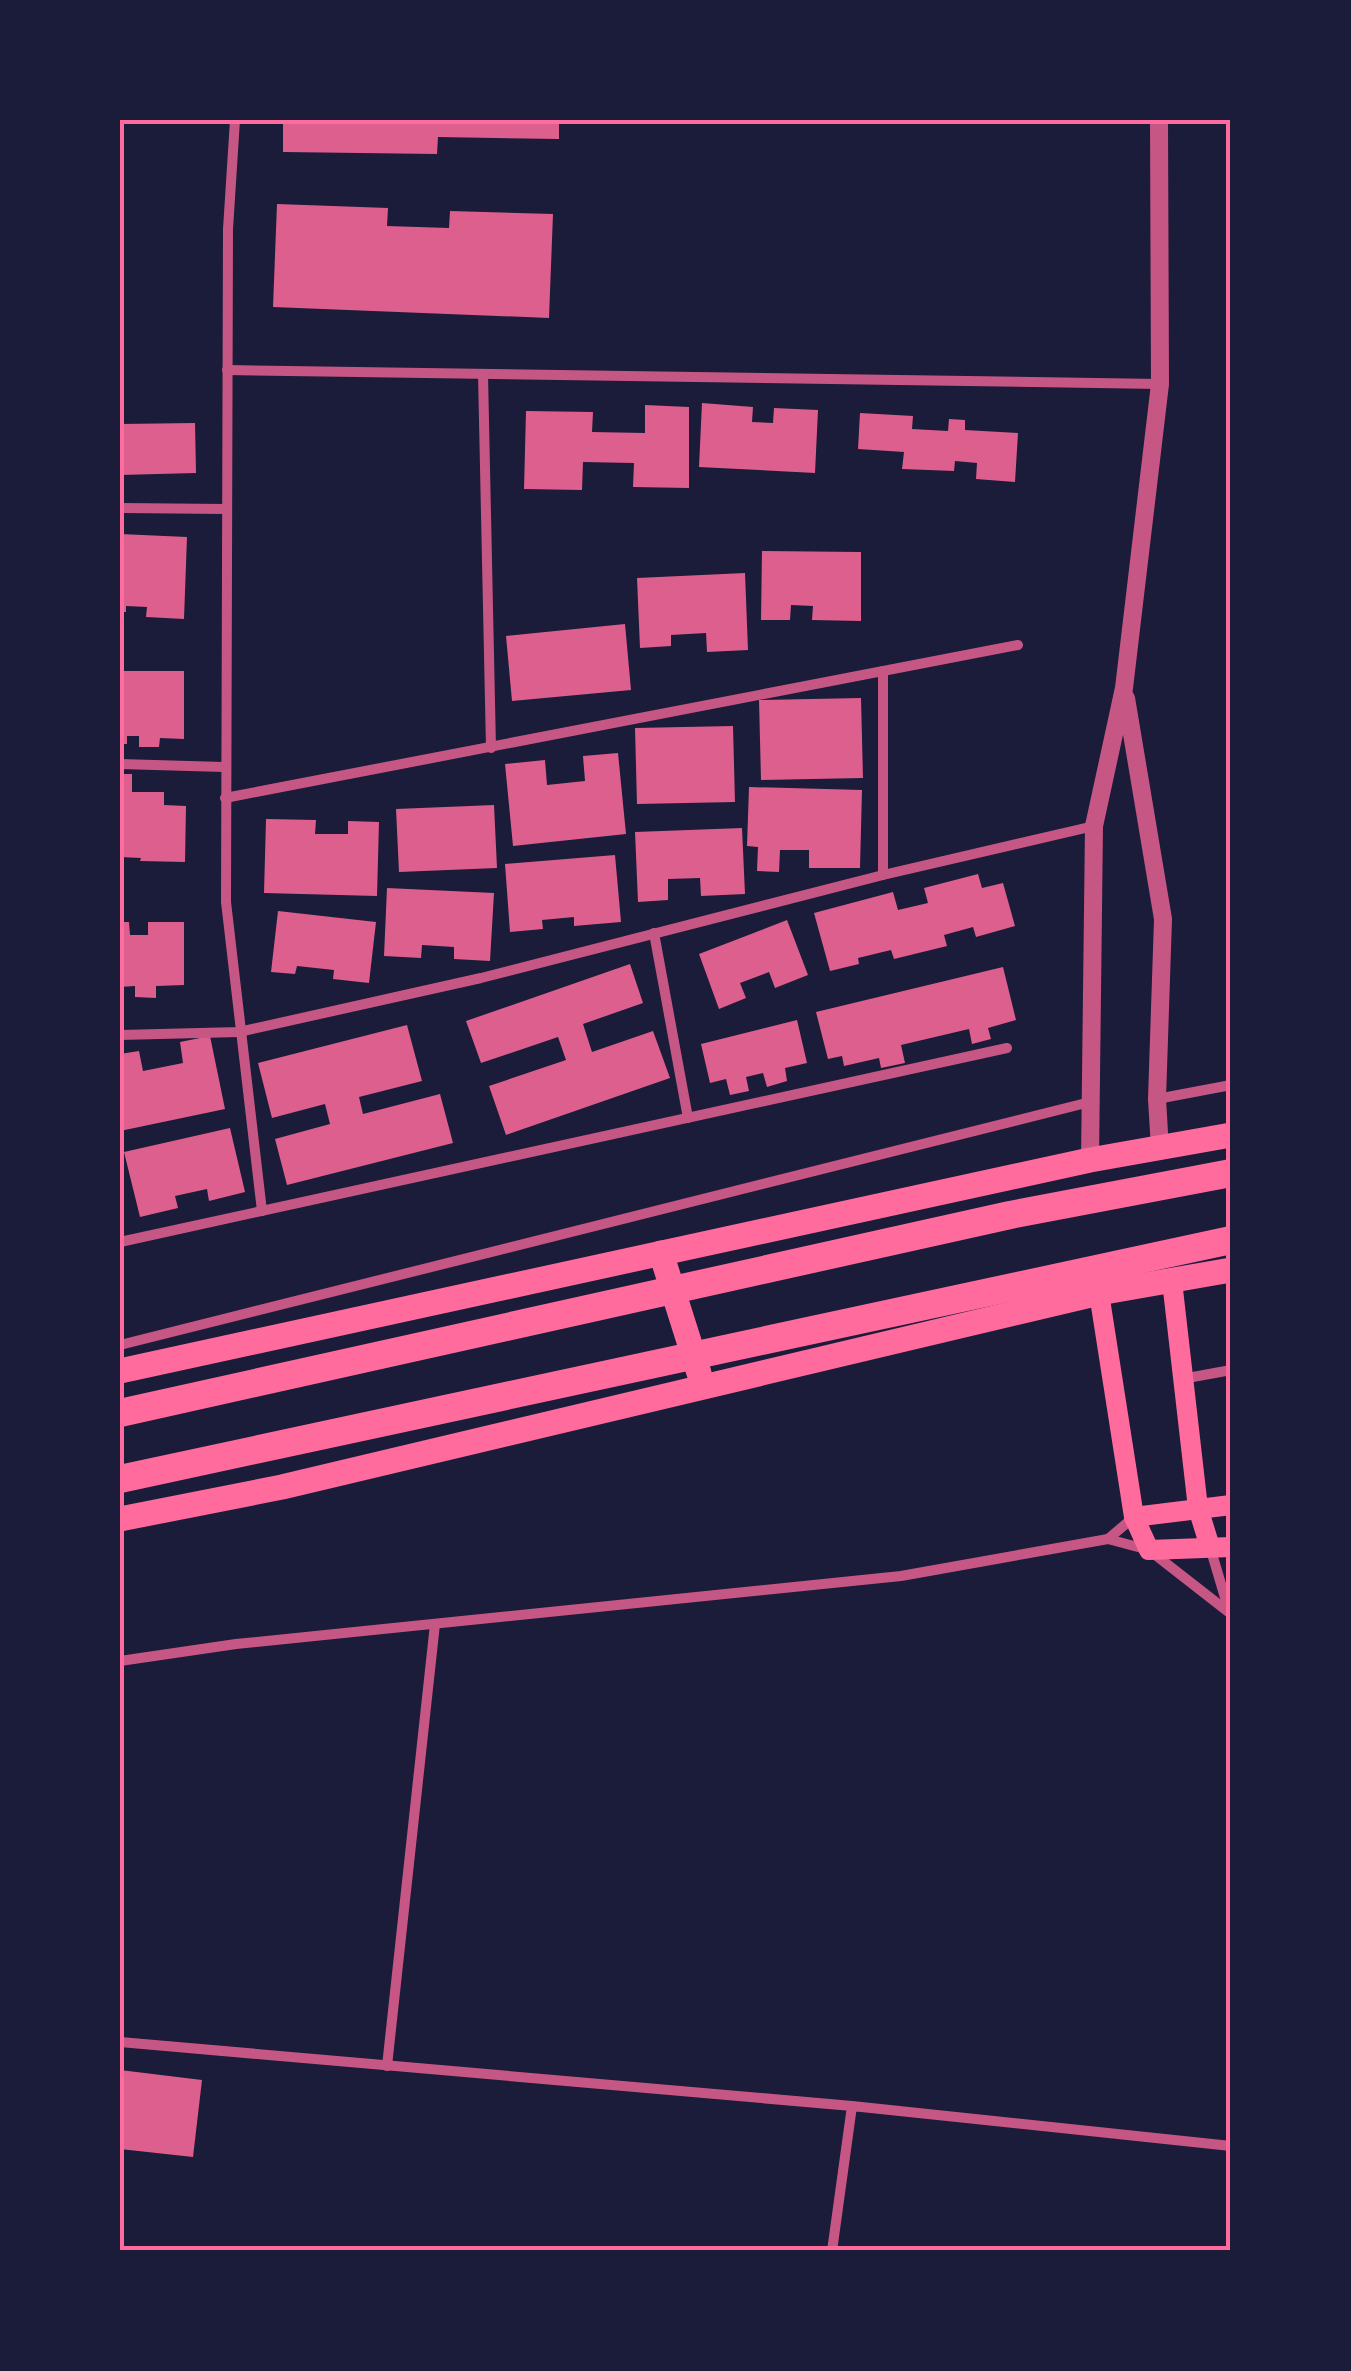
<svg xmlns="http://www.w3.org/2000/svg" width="1351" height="2371" font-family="'Archivo Narrow',sans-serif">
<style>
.building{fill:#dd5f8e}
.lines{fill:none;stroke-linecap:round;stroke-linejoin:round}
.minor{stroke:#c65784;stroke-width:10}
.tertiary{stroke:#c65784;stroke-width:18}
.secondary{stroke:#ff6b9d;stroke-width:20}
.primary{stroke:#ff6b9d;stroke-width:25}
.trunk{stroke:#ff6b9d;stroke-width:28}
.neatline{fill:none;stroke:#ff6b9d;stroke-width:4}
</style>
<rect width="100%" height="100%" fill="#1b1b3a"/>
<g class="building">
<path d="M283,120H559V139L438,137L437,154L283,152Z"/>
<path d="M277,204L388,208L387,226L449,228L450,211L553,214L549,318L273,307Z"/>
<path d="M702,403L753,407L752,422L773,423L774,408L818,410L815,473L699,467Z"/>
<path d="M645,405L689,407V488L633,487L634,463L583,462L582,490L524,489L526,411L593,412L592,432L645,433Z"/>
<path d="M860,413L913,416L912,429L948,431L949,419L965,420V430L1018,433L1015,482L976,479L977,463L955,461L954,471L902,469L904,452L858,449Z"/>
<path d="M195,423L196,473L120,475V424Z"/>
<path d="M120,534L187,537L184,619L146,617L147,607L126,606V612H120Z"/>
<path d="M762,551L861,552V621L812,620L813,606L791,605L790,620H761Z"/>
<path d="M745,573L748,650L707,652L706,633L671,635V646L640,648L637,578Z"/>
<path d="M625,624L631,690L512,701L506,636Z"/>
<path d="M120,671H184V739L160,738L159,747H139V736H127V744H120Z"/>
<path d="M861,698L863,778L761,780L759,700Z"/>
<path d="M733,726L735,802L637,804L635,728Z"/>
<path d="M618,753L626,834L513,846L505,764L545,760L547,785L585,781L583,756Z"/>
<path d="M120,774H132V792H164V805L186,806L185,862L140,861L141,858L120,857Z"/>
<path d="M749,787L862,790L860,868H809V850H780L779,872L757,871L758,847L747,846Z"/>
<path d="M494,805L497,868L399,872L396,809Z"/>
<path d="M266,819L316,820L315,834H348V821L379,822L377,896L264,893Z"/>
<path d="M742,828L745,894L701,896L700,878L668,879V900L638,902L635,832Z"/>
<path d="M615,855L621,922L574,926V917L542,920L543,929L510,932L505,864Z"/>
<path d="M978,874L982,888L1003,883L1015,926L976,937L973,927L944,935L947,946L894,959L891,950L858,958L859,964L830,971L814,913L893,892L898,910L928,903L924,888Z"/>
<path d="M387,888L494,893L490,961L454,959V947L422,945L421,958L384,956Z"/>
<path d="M278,911L376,922L369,983L333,979L334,970L297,966L295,974L271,972Z"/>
<path d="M787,920L808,975L775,988L769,972L740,983L746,998L719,1009L699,954Z"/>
<path d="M120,922H129L130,935H148V922H184V985L156,986V998L135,997V986L120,987Z"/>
<path d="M630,964L643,1003L583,1024L592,1052L653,1031L670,1078L506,1135L489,1086L566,1060L558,1037L481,1063L466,1021Z"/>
<path d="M1003,967L1016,1020L988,1028L991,1039L972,1044L969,1029L901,1045L905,1063L881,1068L879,1058L844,1066L842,1056L828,1059L816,1012Z"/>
<path d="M797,1020L807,1063L785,1068L787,1081L767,1087L763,1073L746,1077L749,1091L730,1095L726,1079L710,1083L701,1044Z"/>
<path d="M407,1025L422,1081L359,1097L363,1114L440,1094L453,1143L287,1185L275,1139L330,1124L325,1104L272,1118L258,1063Z"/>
<path d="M210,1036L225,1109L120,1131V1054L139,1051L143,1071L183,1063L180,1042Z"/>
<path d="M230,1128L245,1192L209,1201L207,1189L175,1196L178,1208L140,1217L124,1152Z"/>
<path d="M120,2070L202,2080L193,2157L120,2149Z"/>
</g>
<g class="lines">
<g class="minor">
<path d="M235,120L228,229L226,902L262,1211"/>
<path d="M227,370L1160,384"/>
<path d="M483,374L491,748"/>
<path d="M120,508L227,509"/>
<path d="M120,764L224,767"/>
<path d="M225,798L1018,645"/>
<path d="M883,875V671"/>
<path d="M654,933L688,1118"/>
<path d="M120,1035L239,1032L481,978L883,875L1094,826"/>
<path d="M1157,1099L1231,1085"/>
<path d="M120,1242L1007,1048"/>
<path d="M120,1345L1090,1102"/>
<path d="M1182,1379L1231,1370"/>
<path d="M1108,1539L1134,1517"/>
<path d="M1210,1547L1229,1611"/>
<path d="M120,1661L236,1644L901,1576L1108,1539L1149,1550L1231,1614"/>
<path d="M120,2042L852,2106"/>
<path d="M387,2066L435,1624"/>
<path d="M832,2251L852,2106L1231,2146"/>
</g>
<g class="tertiary">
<path d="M1126,698L1163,919L1157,1099L1160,1149"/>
<path d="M1090,1160L1094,826L1124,688L1160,384L1159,120"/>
</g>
<g class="secondary">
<path d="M1172,1281L1198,1508L1210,1547"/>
<path d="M1099,1293L1134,1517L1149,1550L1231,1547"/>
<path d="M1134,1517L1231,1505"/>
</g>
<g class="primary">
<path d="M661,1253L699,1373"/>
<path d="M120,1371L1090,1160L1231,1135"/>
<path d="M120,1519L282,1487L1099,1293L1231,1270"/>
</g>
<g class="trunk">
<path d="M120,1413L1010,1215L1231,1173"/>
<path d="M120,1479L1231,1240"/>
</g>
</g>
<rect width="1351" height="2371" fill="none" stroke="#1b1b3a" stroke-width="245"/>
<rect x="122" y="122" width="1106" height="2126" class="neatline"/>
</svg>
